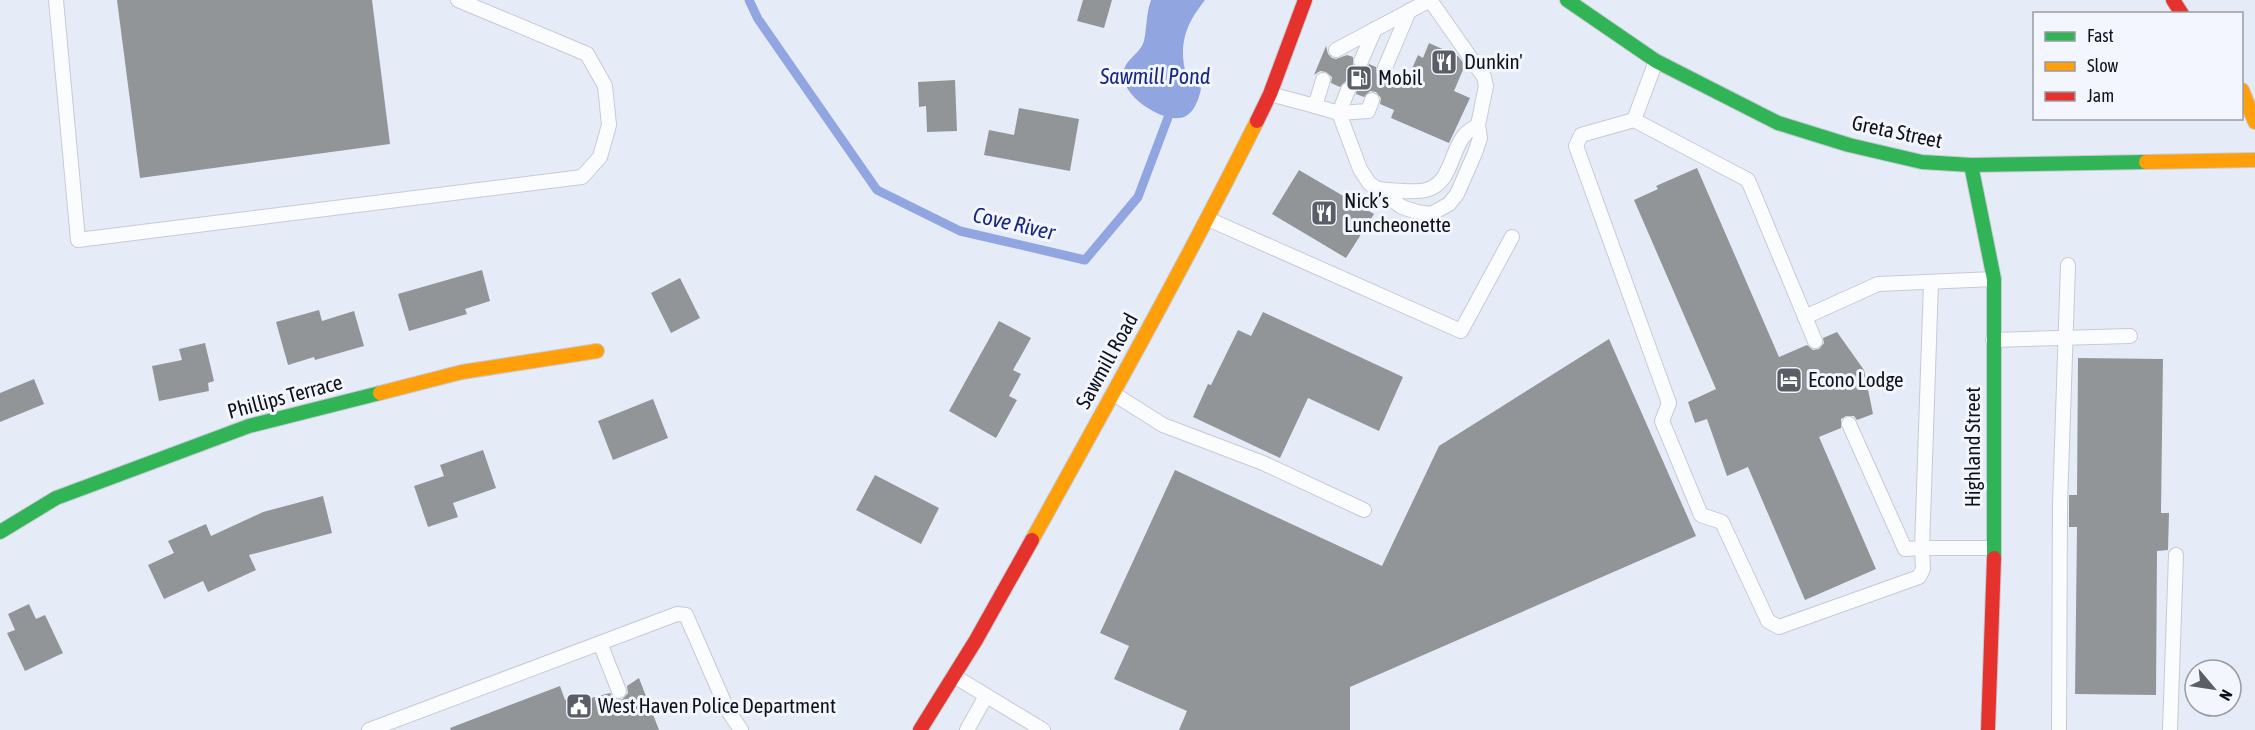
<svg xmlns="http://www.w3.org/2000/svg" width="2255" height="730" font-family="'Asap Condensed',sans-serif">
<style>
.water{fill:#91a6e1}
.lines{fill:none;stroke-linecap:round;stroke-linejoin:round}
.stream{stroke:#91a6e1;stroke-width:9}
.building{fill:#929597}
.lane-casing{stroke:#c6cad3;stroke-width:16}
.fast-casing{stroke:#c6cad3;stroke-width:16}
.slow-casing{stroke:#c6cad3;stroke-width:16}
.jam-casing{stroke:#c6cad3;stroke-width:16}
.lane{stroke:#fbfcfe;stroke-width:14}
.fast{stroke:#30b455;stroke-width:14}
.slow{stroke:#ff9f0a;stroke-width:14}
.jam{stroke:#e5322d;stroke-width:14}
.labels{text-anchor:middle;stroke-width:6;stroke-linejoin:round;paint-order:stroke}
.poi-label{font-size:21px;fill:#101219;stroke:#f3f6fe;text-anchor:start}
.street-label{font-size:21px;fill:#101219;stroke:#f3f6fe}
.water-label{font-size:22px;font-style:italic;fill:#172884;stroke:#f3f6fe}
</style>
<rect width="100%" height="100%" fill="#e6ecf7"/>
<path class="water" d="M1151,0H1205C1187,23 1179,41 1185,70L1198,81L1201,89C1199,98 1195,111 1186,116C1167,126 1127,99 1124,80C1120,60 1139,57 1144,41C1147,27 1146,14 1151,0Z"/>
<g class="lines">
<path class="stream" d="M749,0L758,19L877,190L960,231L1085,260L1138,197L1172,107"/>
</g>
<g class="building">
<path d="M117,0H372L390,144L140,178Z"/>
<path d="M1083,0H1112L1104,28L1077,21Z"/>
<path d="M1429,43L1458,56L1465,65L1454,91L1470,98L1449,143L1391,118L1394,110L1380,104L1381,98L1376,92L1370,91L1364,97L1356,94L1357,88L1352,82L1346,81L1340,87L1331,83L1332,77L1326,72L1320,71L1314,75L1326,46L1328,54L1332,58L1336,59L1347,55L1353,57V66L1358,69H1366L1369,64L1376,67L1377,75L1381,78L1389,77L1392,74L1407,80L1418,55L1423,58Z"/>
<path d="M955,80L957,131L927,132L926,106L919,107L918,82Z"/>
<path d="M1019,108L1079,119L1070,171L984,155L989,130L1014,135Z"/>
<path d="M1697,168L1779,357L1807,345L1813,350L1819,349L1824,343L1823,338L1837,332L1864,370L1873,414L1857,420L1854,416H1846L1841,419V428L1819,437L1876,569L1805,600L1748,467L1727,476L1707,419L1695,423L1688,402L1716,389L1634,200L1658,189L1656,186Z"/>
<path d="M1299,170L1374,214L1346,258L1272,214Z"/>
<path d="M482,270L490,301L465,309L467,314L409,331L398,294Z"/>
<path d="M680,278L700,318L671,333L651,293Z"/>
<path d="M319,310L322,321L354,311L364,346L315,360L314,357L288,365L276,322Z"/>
<path d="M1263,312L1403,377L1379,431L1308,398L1280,458L1193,417L1208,384L1211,385L1238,330L1251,336Z"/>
<path d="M999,321L1031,338L1013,370L1021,374L1009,396L1017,400L996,438L949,411Z"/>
<path d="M1609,339L1696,536L1350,687V730H1179L1187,711L1114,679L1129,646L1100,633L1175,470L1382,566L1439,446Z"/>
<path d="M205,343L214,381L208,383L209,391L159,401L152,366L182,360L179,349Z"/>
<path d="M2078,358L2163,359L2161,513H2169L2168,550L2157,551L2156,695L2075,694L2077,527H2069V495H2077Z"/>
<path d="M34,379L44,404L0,422V393Z"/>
<path d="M653,399L668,438L613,460L598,421Z"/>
<path d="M483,450L496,488L453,503L458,517L428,527L414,486L444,476L440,465Z"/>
<path d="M875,475L939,508L921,544L856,510Z"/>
<path d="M323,496L332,533L249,555L256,570L208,592L203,581L164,599L148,565L174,553L168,541L206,524L211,536L263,512Z"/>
<path d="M29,604L36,619L45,615L63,653L25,671L7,633L15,630L8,614Z"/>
<path d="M639,678L659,730H451L450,728L560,686L565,700L578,695L580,701L610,693L614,698L622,700L628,693L627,686Z"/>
</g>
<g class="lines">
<defs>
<g id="lane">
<path d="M56,0L78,240L582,177L600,157L609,125L605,86L587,54L458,0"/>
<path d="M1336,50L1430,0L1484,77L1486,86L1478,125L1480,138L1475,153L1457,194L1449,204L1431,214L1417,212L1402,207L1369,183L1360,169L1339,113L1348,90"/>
<path d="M1361,61L1375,29"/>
<path d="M1384,70L1409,11"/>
<path d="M1270,94L1315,106L1323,80"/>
<path d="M1315,106L1339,113L1368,111L1372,100"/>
<path d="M1634,120L1656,61"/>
<path d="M1378,189C1391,190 1414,193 1426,190C1451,183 1450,155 1463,137C1466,132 1473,128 1478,125"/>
<path d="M1208,219L1461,331L1512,237"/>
<path d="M1931,282L1922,548H1994"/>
<path d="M1805,317L1878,284L1994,279"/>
<path d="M1993,340L2130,336"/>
<path d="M1815,341L1748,180L1634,120L1581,135L1576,146L1669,403L1662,421L1701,515L1722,522L1768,621L1779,627L1919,577L1923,569L1922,548L1905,549L1849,424"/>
<path d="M1114,394L1163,425L1263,463L1364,510"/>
<path d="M600,643L619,691"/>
<path d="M954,676L1043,730"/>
<path d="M369,730L677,614L686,615L727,709L741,730"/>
<path d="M967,730L986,696"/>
<path d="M2059,730L2060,504L2068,265"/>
<path d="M2170,730L2176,555"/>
</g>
<g id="fast">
<path d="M1567,0L1656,61L1778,123L1849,145L1922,162L1971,165L2146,162"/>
<path d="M1971,165L1994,279V558"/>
<path d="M0,532L56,498L249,426L380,393"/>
</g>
<g id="slow">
<path d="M2242,90L2255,122"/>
<path d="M2146,162L2255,160"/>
<path d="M380,393L462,372L597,351"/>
<path d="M1032,540C1109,401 1186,263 1257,121"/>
</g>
<g id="jam">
<path d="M2173,0L2182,14"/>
<path d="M1257,121L1270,94L1305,0"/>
<path d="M920,730L976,640L1032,540"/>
<path d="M1988,730L1994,558"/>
</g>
</defs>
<use href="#lane" class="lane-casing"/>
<use href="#fast" class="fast-casing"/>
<use href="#slow" class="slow-casing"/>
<use href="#jam" class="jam-casing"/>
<use href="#lane" class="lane"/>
<use href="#fast" class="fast"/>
<use href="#slow" class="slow"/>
<use href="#jam" class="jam"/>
</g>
<defs>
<symbol id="restaurant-square" viewBox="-11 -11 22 22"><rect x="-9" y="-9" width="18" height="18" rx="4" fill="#5b5e67" stroke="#f3f6fe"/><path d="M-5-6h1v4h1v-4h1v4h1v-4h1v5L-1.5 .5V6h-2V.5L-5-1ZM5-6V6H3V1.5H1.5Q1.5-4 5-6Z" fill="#fff"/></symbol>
<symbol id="fuel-square" viewBox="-11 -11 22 22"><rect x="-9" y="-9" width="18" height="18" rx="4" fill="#5b5e67" stroke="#f3f6fe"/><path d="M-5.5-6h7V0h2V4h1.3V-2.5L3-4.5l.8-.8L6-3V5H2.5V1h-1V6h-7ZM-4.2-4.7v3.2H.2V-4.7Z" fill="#fff"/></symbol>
<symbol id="hotel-square" viewBox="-11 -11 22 22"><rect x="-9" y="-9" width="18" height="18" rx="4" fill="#5b5e67" stroke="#f3f6fe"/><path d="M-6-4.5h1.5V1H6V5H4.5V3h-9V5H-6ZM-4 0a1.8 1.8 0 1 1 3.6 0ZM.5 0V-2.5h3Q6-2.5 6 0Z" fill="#fff"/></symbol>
<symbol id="civic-square" viewBox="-11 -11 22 22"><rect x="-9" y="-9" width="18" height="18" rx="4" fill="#5b5e67" stroke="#f3f6fe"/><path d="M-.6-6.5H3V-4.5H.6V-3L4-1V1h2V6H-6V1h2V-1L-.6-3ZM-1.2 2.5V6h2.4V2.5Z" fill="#fff"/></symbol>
</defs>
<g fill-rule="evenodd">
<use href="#restaurant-square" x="1429" y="47" width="30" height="30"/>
<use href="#fuel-square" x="1344" y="63" width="30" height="30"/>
<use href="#restaurant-square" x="1309" y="198" width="30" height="30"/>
<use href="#hotel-square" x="1774" y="365" width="30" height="30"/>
<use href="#civic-square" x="564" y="691" width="30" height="30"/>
</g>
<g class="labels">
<g class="poi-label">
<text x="1464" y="69">Dunkin'</text>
<text x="1378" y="85">Mobil</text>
<text x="1344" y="208">Nick’s<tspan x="1344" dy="24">Luncheonette</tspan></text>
<text x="1808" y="387">Econo Lodge</text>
<text x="598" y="713">West Haven Police Department</text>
</g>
<g class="street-label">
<text transform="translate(1897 132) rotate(12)" y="7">Greta Street</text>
<text transform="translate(1107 361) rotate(-61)" y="7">Sawmill Road</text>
<text transform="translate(285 397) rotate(-15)" y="7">Phillips Terrace</text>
<text transform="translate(1973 447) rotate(-90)" y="7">Highland Street</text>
</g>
<g class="water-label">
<text x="1155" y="84">Sawmill Pond</text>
<text transform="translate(1014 223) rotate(13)" y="8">Cove River</text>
</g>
</g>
<rect x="2033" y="12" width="210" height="108" fill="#f3f6fe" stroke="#989ba2" stroke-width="1.5"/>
<rect x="2045" y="32" width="30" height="9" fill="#30b455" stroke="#989ba2" stroke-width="1.5"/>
<text x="2087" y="42" font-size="18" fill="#101219">Fast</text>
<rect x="2045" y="62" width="30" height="9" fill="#ff9f0a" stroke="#989ba2" stroke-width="1.5"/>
<text x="2087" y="72" font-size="18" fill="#101219">Slow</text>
<rect x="2045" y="92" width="30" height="9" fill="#e5322d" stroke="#989ba2" stroke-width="1.5"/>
<text x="2087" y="102" font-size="18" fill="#101219">Jam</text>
<g transform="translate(2213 688) rotate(119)"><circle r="28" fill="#f3f6fe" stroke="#989ba2" stroke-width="1.5"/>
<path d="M0-4.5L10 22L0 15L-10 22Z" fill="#5b5e67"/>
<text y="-9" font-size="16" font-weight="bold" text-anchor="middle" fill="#101219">N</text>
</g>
</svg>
